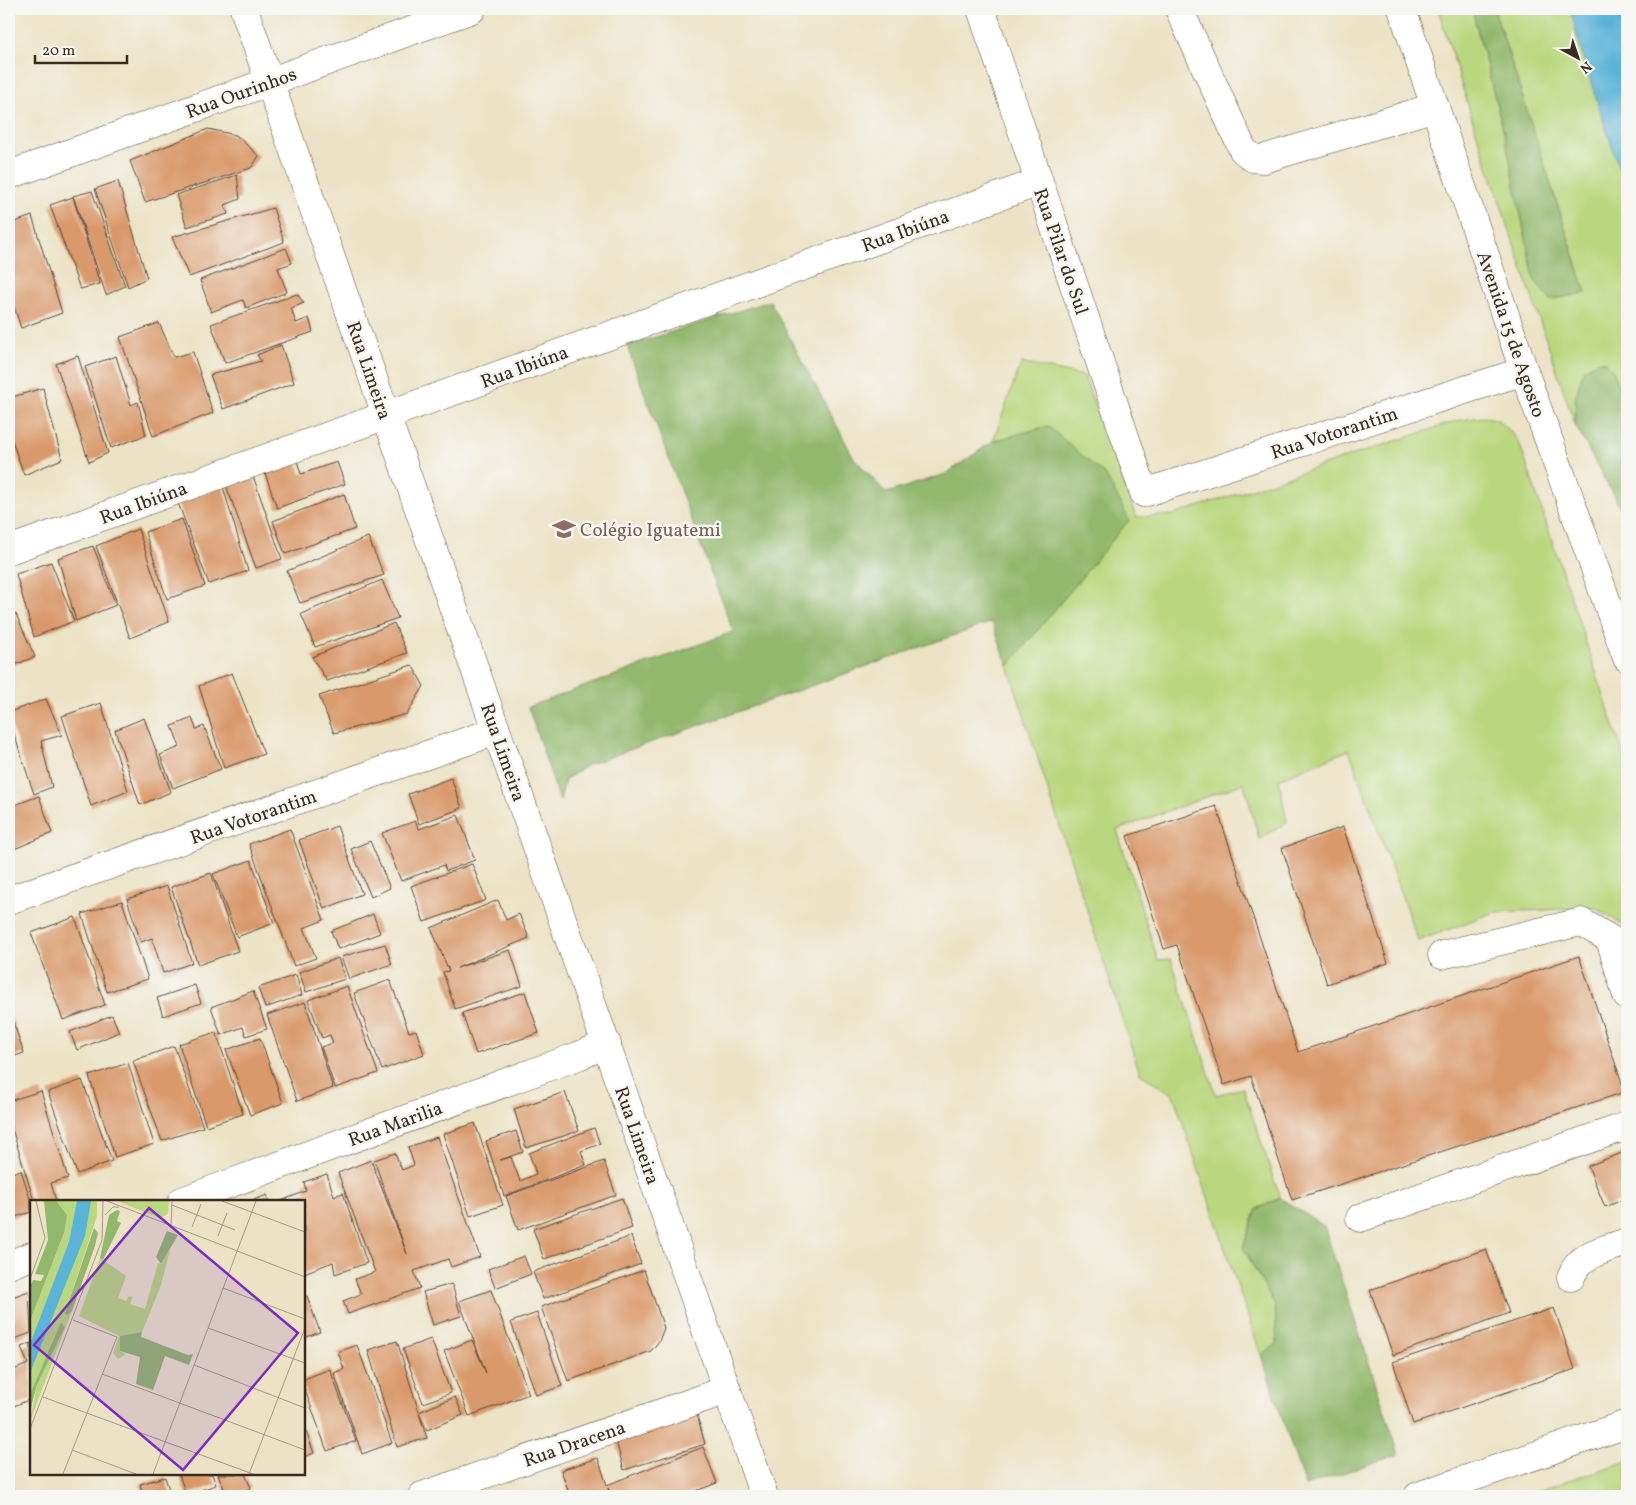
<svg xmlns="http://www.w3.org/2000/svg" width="1636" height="1505" font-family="Vollkorn,serif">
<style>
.green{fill:#b9d77e;stroke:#7a804e}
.forest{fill:#92b86d;stroke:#667146}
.water{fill:#5cb3d8;stroke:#4c6e7b}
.building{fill:#d9996b}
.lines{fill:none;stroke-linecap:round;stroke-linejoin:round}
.minor-casing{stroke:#564637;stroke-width:29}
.major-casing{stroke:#564637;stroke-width:29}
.minor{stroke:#fff;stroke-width:28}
.major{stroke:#fff;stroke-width:28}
.labels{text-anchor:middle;stroke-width:5;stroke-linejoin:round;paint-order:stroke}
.street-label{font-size:19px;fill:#3b2a1e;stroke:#f6f6f2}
.education-label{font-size:19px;fill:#785e54;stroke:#f6f6f2;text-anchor:start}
.inset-road{fill:none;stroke:#a59983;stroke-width:1}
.view{fill:#7b2cbf;fill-opacity:0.15;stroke:#7b2cbf;stroke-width:2.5}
.inset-edge{fill:none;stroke:#3b2a1e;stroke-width:2.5}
</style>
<rect width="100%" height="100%" fill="#f6f6f2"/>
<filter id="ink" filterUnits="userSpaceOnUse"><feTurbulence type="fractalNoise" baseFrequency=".02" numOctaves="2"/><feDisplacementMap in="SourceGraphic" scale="10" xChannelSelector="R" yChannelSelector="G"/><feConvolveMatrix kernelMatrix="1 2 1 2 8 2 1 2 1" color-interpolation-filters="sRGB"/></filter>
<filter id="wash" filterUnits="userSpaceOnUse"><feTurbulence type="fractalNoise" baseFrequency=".0096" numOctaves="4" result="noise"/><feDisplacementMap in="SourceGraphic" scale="20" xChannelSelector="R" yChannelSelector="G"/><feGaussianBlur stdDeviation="1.12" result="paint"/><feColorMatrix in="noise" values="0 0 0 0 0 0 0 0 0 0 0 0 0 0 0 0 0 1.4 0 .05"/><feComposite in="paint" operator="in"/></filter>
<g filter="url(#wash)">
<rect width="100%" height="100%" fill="#ece3c6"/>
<g class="green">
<path d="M1438,9H1472L1504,133L1586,293L1494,9H1627V412L1613,371L1576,395L1575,425L1477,134Z"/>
<path d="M1021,363L1084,376L1136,517L1173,515L1456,421C1491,415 1497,413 1519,442L1627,765V928L1596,908L1495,912L1418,941L1349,750L1279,779L1287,823L1259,839L1244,783L1117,830L1158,960L1171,959L1216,1095L1243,1088L1280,1198L1257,1209L1243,1247L1275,1306L1277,1344L1261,1355L1173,1094L1140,1074L1008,666L1129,520L1048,426L993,441Z"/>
<path d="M1627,1461V1496H1523Z"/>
</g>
<g class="forest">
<path d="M1472,9H1494L1586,293L1550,300L1534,279L1504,133Z"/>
<path d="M770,301L854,458L886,493L946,474L993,441L1048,426L1106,476L1129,520L1008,666L992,622L587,765L565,780L560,801L528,707L733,632L627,346Z"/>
<path d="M1603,360L1613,371L1627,412V525L1622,511L1575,425L1576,395L1584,368Z"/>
<path d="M1280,1198L1324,1226L1399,1454L1305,1486L1261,1355L1277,1344L1275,1306L1243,1247L1257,1209Z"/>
</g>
<path class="water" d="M1570,9H1627V193L1585,64Z"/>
<g id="blocks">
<g class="building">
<path d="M208,129L236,135L259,156L251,168L145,202L130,161Z"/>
<path d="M237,175L240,199L225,205L228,214L187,227L176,195Z"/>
<path d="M118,181L147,278L128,287L95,189Z"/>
<path d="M92,191L125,286L106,295L73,196Z"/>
<path d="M73,197L100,284L80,289L50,205Z"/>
<path d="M273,208L284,242L189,277L172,237Z"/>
<path d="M32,216L62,313L21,328L9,291V224Z"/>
<path d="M286,248L292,263L278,268L287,292L246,308L243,300L211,312L200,280Z"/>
<path d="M297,294L304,303L291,308L296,323L309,318L313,332L225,363L211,324Z"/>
<path d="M159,323L174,357L193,352L213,413L153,436L120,337Z"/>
<path d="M281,345L294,383L223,409L210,375L261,361L257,355Z"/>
<path d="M78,356L108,453L89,462L56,364Z"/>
<path d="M116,356L131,405L138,402L146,435L111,448L85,367Z"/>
<path d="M43,388L62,459L24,475L9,432V398Z"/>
<path d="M297,461L301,474L337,462L345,484L277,508L265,473Z"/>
<path d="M253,476L282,559L256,568L226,485Z"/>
<path d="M223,487L248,571L209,584L178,503Z"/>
<path d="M344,494L355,529L285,554L273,521Z"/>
<path d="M182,519L205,586L167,599L145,532Z"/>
<path d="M138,529L169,622L130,638L96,546Z"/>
<path d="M368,537L384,575L300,603L287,571Z"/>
<path d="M93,546L116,605L76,621L58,558Z"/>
<path d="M51,562L74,621L34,637L16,574Z"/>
<path d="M382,580L398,618L315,647L301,614Z"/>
<path d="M9,614H16L35,657L9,667Z"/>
<path d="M394,623L407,653L327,681L312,657Z"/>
<path d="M412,665L424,686L407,714L334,733L319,696Z"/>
<path d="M232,673L264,754L224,768L199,686Z"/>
<path d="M46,699L62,735L41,741L52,787L34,794L9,719V712Z"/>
<path d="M101,703L128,791L91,806L62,716Z"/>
<path d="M144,718L171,792L140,805L115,730Z"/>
<path d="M192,718L196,729L204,726L221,769L173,788L160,755L180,747L172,726Z"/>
<path d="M451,778L462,808L419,824L408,794Z"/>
<path d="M39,796L52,833L12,850L9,840V807Z"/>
<path d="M1216,806L1298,1052L1579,956L1625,1092L1292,1200L1251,1076L1224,1085L1177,945L1164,949L1127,836Z"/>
<path d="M458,815L475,860L446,871L444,865L401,881L382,833L415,821L419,829Z"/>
<path d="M337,826L362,894L324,909L299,840Z"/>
<path d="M1343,827L1388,963L1327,984L1282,848Z"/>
<path d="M290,829L324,920L304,928L316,958L294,966L249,844Z"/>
<path d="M370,841L390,888L371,897L351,849Z"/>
<path d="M251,860L274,923L237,937L213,874Z"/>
<path d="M472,864L486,900L424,922L411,886Z"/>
<path d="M211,873L238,951L198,965L171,887Z"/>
<path d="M167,886L192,963L163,973L152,938L141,942L127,899Z"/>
<path d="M498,900L506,920L519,914L529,938L457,968L510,950L522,986L455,1009L443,972L449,971L431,928Z"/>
<path d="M122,901L148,979L107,992L82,914Z"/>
<path d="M373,914L380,933L338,949L331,931Z"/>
<path d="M75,917L105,1005L63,1020L31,933Z"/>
<path d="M385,944L392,964L349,979L341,957Z"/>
<path d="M338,958L345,979L306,992L299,972Z"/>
<path d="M296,975L302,995L265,1008L258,988Z"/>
<path d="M390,980L409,1032L416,1030L424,1054L382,1070L354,993Z"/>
<path d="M195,985L201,1003L163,1016L157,998Z"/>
<path d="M347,986L378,1073L335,1088L321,1047L333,1043L330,1035L322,1038L308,1000Z"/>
<path d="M253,991L267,1029L246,1036L243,1027L221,1035L211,1007Z"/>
<path d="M525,992L539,1033L476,1054L462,1013Z"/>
<path d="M305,1002L333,1088L297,1101L267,1015Z"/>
<path d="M9,1010L24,1053L9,1058Z"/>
<path d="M112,1015L119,1032L77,1050L70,1032Z"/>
<path d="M216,1032L243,1114L206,1126L179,1044Z"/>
<path d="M260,1038L283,1103L250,1115L226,1050Z"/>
<path d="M174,1046L203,1127L162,1141L133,1061Z"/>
<path d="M128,1063L154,1144L115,1157L89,1076Z"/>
<path d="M82,1080L112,1161L77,1174L48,1092Z"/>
<path d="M41,1091L68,1178L51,1183L56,1201H34L9,1119V1101Z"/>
<path d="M565,1092L579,1131L526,1148L514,1109Z"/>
<path d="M475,1123L503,1205L470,1216L443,1134Z"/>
<path d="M594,1128L600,1144L581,1151L586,1165L504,1196L486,1141L516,1131L523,1152L500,1160L511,1157L520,1181L536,1174L529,1153Z"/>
<path d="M437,1137L480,1257L451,1267L448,1259L414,1271L420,1288L348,1314L343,1301L361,1294L355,1279L375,1272L338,1173L371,1160L407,1254L374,1160L395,1153L402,1170L414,1165L408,1147Z"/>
<path d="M1627,1151V1198L1605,1207L1588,1166Z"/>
<path d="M604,1161L616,1195L518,1230L506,1196Z"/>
<path d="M21,1170L31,1202V1212L9,1219V1174Z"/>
<path d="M327,1174L334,1196L343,1193L367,1263L335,1274L333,1262L304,1273V1201H281L306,1191L304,1182Z"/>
<path d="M267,1195L269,1201H251Z"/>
<path d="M622,1198L632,1228L544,1259L533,1229Z"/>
<path d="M631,1236L641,1264L543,1299L533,1272Z"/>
<path d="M1486,1249L1509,1313L1393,1355L1370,1290Z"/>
<path d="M524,1256L531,1274L495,1288L488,1269Z"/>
<path d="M644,1270L664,1328L659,1341L651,1351L568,1381L541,1307Z"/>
<path d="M452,1284L461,1316L433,1325L423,1292Z"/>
<path d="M491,1290L529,1394L469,1416L444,1351L472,1340L486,1373L459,1301Z"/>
<path d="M29,1291L31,1333L9,1341V1298Z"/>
<path d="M307,1296L320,1332L304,1338V1297Z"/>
<path d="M1554,1308L1575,1369L1413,1424L1393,1362Z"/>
<path d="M537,1313L562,1386L536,1395L511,1322Z"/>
<path d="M431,1339L451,1393L423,1403L403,1349Z"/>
<path d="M397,1341L419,1412L455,1397L463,1415L427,1430L419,1414L427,1438L397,1447L368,1350Z"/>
<path d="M31,1343V1399L9,1408V1372L28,1364L21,1347Z"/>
<path d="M357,1345L392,1443L362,1454L334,1373L344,1369L338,1352Z"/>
<path d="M330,1369L356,1441L327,1451L304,1387V1379Z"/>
<path d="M697,1415L705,1444L624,1470L616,1441Z"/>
<path d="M304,1426L314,1453L304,1457Z"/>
<path d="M703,1447L717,1483L683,1496H611L608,1488L610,1496H570L561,1470L598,1458L607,1485Z"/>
<path d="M179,1474H212L216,1485L186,1495Z"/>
<path d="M218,1474H245L251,1488L227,1496Z"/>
<path d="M165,1477L171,1496H143L140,1484Z"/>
</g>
</g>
</g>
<g filter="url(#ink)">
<use href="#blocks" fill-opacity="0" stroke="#564637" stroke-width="1"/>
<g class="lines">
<defs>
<g id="minor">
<path d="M244,9L764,1496"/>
<path d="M981,9L1144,493L1524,371"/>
<path d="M1179,9L1243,150L1253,158L1263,159L1435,107"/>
<path d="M9,175L472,9"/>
<path d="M9,550L1039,182"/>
<path d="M9,900L496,731"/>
<path d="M1442,955L1581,922L1610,939L1627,996"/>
<path d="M182,1201L578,1056L607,1044"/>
<path d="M1360,1218L1627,1126"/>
<path d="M9,1265L31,1256"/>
<path d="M1571,1277C1579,1253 1605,1250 1627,1242"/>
<path d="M422,1496L727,1390"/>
<path d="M1418,1496L1627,1424"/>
</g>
<path id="major" d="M1402,9L1524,371L1627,658"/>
</defs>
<use href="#minor" class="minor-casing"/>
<use href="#major" class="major-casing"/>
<use href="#minor" class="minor"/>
<use href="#major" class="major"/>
</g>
</g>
<defs>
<symbol id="school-bare" viewBox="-9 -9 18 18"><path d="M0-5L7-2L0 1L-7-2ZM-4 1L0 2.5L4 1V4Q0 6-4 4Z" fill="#8d6e63" stroke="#f6f6f2" stroke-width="2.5" paint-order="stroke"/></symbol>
</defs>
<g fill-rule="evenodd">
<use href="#school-bare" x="548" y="513" width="32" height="32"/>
</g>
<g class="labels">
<g class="street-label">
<text transform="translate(241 92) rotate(-20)" y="7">Rua Ourinhos</text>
<text transform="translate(905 230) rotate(-20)" y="7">Rua Ibiúna</text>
<text transform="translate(1062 251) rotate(71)" y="7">Rua Pilar do Sul</text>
<text transform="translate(1512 334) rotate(71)" y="7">Avenida 15 de Agosto</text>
<text transform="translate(524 366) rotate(-20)" y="7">Rua Ibiúna</text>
<text transform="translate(370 370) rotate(71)" y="7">Rua Limeira</text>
<text transform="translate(1334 432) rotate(-18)" y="7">Rua Votorantim</text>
<text transform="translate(143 502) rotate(-20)" y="7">Rua Ibiúna</text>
<text transform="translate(504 752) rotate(71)" y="7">Rua Limeira</text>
<text transform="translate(253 816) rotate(-19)" y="7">Rua Votorantim</text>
<text transform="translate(395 1123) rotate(-20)" y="7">Rua Marilia</text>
<text transform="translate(638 1135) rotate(71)" y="7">Rua Limeira</text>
<text transform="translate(574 1443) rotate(-19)" y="7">Rua Dracena</text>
</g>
<g class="education-label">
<text x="580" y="536">Colégio Iguatemi</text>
</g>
</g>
<g transform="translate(30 1200)">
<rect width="275" height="275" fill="#ece3c6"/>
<path d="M26,1H67V16L35,113L42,111L0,221L7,185L35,127L31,122L0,194V121L34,33ZM87,1H139L138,14L130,18ZM140,50L131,85L112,132L90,136V151L96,154L88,159L83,153L89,136L49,116L70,58L96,76L88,98L96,101L99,96L103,97L100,104L115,109L128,63L131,64Z" fill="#b9d77e"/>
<path d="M14,1H26L37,15L34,33L0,121V87L3,80L11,81L14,75L5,74L18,40ZM87,10L90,11L87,21L91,23L73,60L70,58L79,15ZM64,28L68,33L65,46L42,111L37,115L35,113ZM137,31L148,35L131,64L126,57ZM31,122L35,127L7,185L0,211V194ZM112,132L111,137L158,155L163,154L159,165L135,156L123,190L106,184L110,157L90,151V136Z" fill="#92b86d"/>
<path d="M47,1H61L55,36L0,173V144L39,42Z" fill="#5cb3d8"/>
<path class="inset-road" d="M77,1L275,77M192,1L275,32M142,5L205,30M75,15L83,7H89M141,26L142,1M162,27L171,4M188,36L197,13M0,79L15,38L6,1M193,88L275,119M178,128L275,163M164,165L275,208M72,174L275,250M13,197L223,274M0,229L72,40L73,1M42,250L106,274M33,274L87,137L43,120M123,274L226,1M219,274L275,128"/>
<path class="view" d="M119,8L268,133L153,270L4,145Z"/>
<rect width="275" height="275" class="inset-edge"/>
</g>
<rect width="1636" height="1505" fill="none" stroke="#f6f6f2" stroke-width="30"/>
<g transform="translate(1578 58) rotate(140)" stroke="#f6f6f2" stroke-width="4" paint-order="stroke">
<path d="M0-4L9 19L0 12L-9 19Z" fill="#3b2a1e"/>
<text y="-8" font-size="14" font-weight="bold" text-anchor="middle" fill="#3b2a1e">N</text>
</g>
<path d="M35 55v8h92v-8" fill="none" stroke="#3b2a1e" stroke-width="2.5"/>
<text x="42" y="55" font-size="15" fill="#3b2a1e" stroke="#f6f6f2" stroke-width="4" paint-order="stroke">20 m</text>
</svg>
